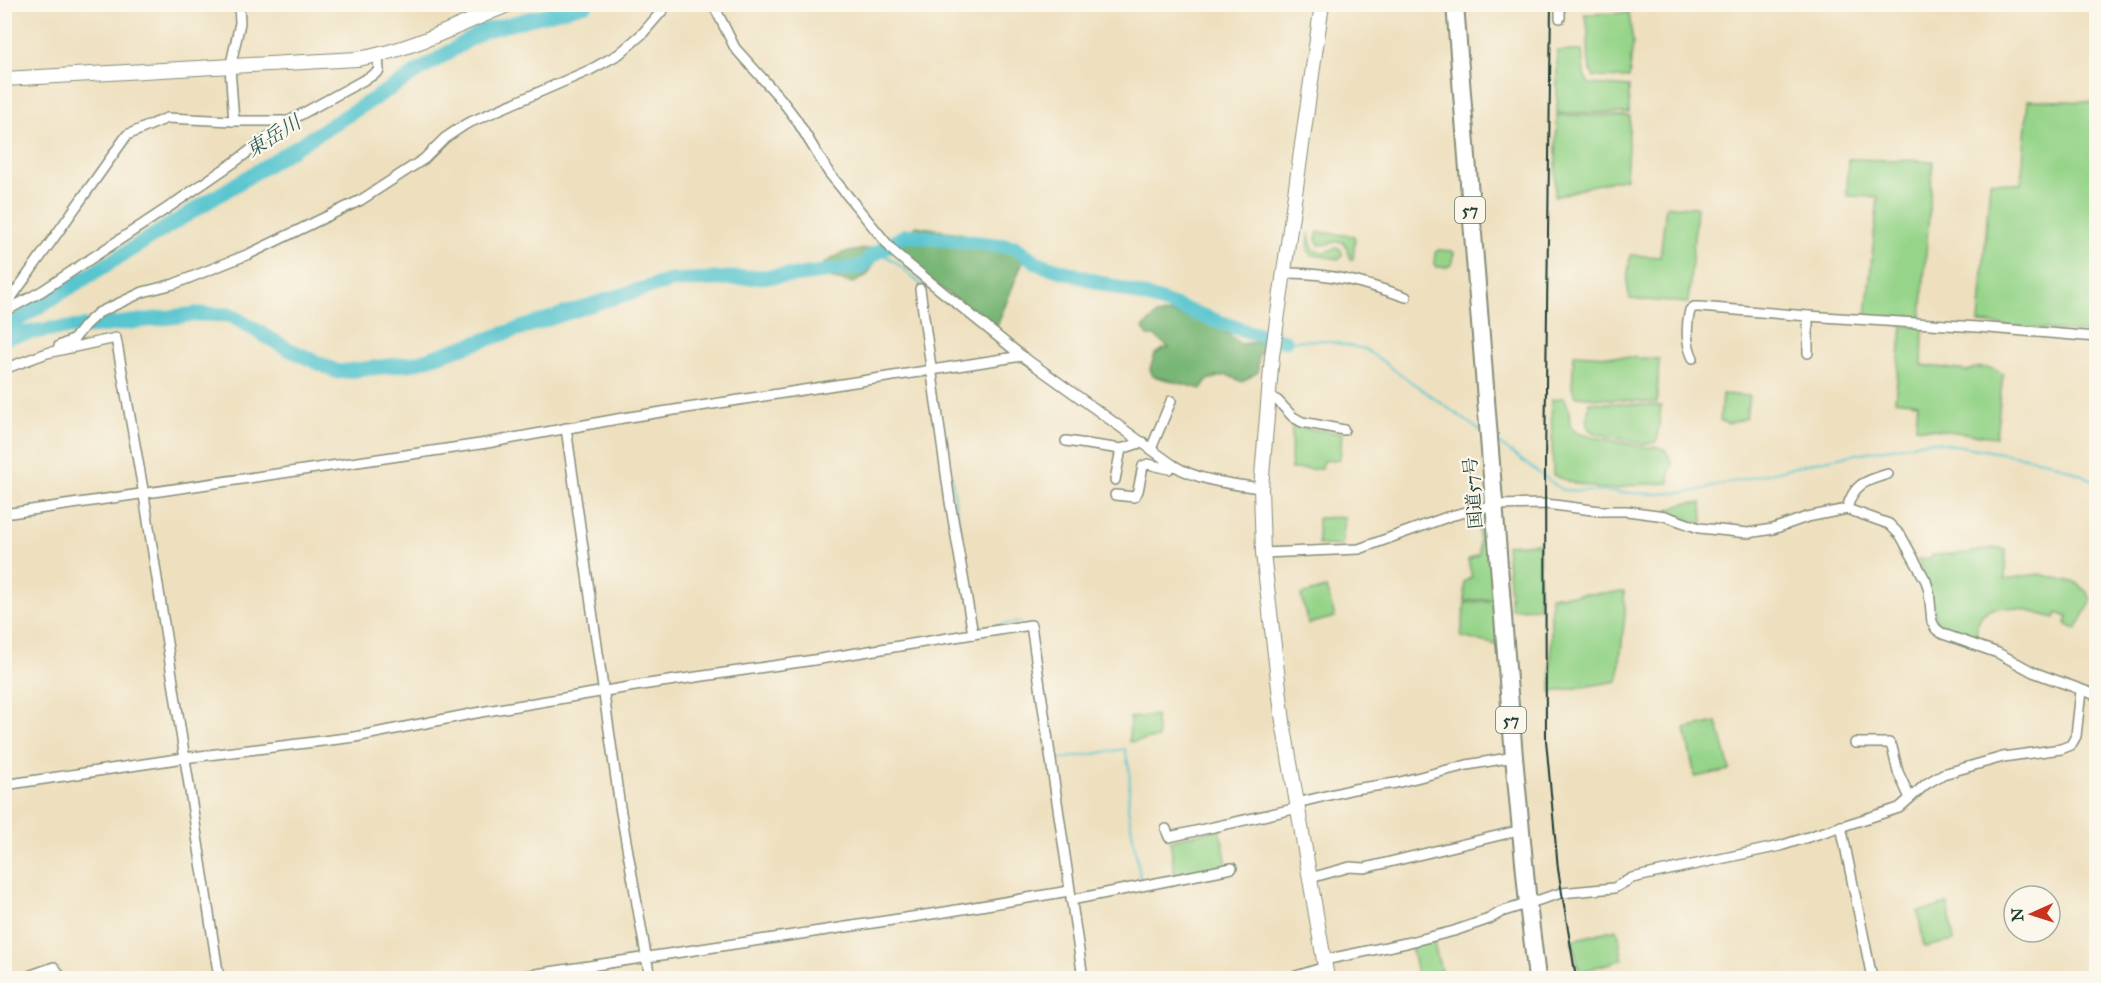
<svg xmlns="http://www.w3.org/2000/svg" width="2101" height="983" font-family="'IM FELL Great Primer','Noto Serif JP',serif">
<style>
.green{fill:#95d489;stroke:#5a885e;stroke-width:1.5}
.forest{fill:#78b675;stroke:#4c7a54;stroke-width:1.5}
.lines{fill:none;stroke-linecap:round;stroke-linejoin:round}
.stream{stroke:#58c5cf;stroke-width:2}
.river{stroke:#58c5cf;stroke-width:15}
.street-casing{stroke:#868e7a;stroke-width:12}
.secondary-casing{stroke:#868e7a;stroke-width:16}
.highway-casing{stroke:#868e7a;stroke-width:20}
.street{stroke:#fff;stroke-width:9}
.secondary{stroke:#fff;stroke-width:14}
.highway{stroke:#fff;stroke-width:16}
.rail{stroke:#1f3d34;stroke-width:2}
.labels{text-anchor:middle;stroke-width:4.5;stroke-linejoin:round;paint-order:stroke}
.shield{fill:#fbf7ec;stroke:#61756b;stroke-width:1.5}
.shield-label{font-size:16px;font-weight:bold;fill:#1f3d34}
.street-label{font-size:18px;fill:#1f3d34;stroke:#fbf7ec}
.water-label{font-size:20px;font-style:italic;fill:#2d5f5b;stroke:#fbf7ec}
</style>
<rect width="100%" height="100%" fill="#fbf7ec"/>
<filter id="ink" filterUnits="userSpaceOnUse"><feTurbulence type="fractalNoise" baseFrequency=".0167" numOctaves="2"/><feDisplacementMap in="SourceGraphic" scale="12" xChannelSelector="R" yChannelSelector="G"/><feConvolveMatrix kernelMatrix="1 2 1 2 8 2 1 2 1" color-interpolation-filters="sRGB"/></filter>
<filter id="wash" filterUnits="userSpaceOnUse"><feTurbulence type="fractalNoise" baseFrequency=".008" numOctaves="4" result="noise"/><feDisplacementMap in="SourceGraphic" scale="24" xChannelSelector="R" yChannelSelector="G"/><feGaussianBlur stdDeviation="1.35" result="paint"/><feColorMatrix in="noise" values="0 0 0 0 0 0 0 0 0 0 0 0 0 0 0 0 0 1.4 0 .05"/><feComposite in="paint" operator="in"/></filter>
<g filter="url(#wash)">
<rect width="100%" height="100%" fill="#eee0bf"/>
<g class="green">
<path d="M1629,13L1633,43L1629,78L1594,77C1583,61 1593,33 1584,14Z"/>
<path d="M1557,51H1582L1584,75L1589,84L1629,87V113H1557Z"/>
<path d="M2028,100L2096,102V334L1979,323L1990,181L2021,184Z"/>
<path d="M1557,115L1630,116L1626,178L1590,186L1555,197Z"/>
<path d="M1848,159L1933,161L1921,319L1866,316L1878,197L1847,196Z"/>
<path d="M1666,206L1697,207L1688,303L1630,299L1627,284L1630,255L1660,257Z"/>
<path d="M1309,232C1310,243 1311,252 1324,253C1332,250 1342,242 1342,256L1339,259L1312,255L1308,250Z"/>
<path d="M1318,232L1354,236L1355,241L1353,259H1350C1344,229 1336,246 1319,245L1316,239Z"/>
<path d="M1438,250L1452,251L1454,253L1451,265L1447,267H1436L1434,264L1435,253Z"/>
<path d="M1902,326L1923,327L1922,365L1967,371C1978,365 1994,367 2003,374L1996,437L1916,427L1918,403L1895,400Z"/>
<path d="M1574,354L1659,359L1657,403L1576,396L1572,388Z"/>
<path d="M1722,394L1749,396L1746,418L1728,424L1720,421Z"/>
<path d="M1564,397L1569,409L1570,426L1577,433L1642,447H1658L1665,450L1673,465L1670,468L1669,483L1632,485L1617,489H1601L1570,482L1553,475L1551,400Z"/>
<path d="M1589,402L1661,406L1657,442L1642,444L1592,432L1587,426Z"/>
<path d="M1292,422L1307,429L1342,433L1340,459L1323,461L1322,469H1291Z"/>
<path d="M1686,503H1702L1703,524L1666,514L1668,510Z"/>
<path d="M1489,513L1495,598L1465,601L1464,582L1472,577L1468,560L1479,554L1478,514Z"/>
<path d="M1345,517L1342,546L1318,545V518Z"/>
<path d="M1539,543V608L1511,609L1506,545Z"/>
<path d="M1994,548L2006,550L2005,579L2039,574L2077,583L2087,592L2092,600L2076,630L2066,624L2068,617L2057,613L2055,618C2035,613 1989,596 1979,620C1975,629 1976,635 1980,643L1941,628L1937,622L1918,559L1931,558L1932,555L1969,553Z"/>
<path d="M1326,588L1335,617L1308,624L1301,595Z"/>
<path d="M1624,592L1625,613L1618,681L1551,692V596Z"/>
<path d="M1495,600L1498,645L1461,637L1465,603Z"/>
<path d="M1155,715L1158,738L1129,742L1130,718Z"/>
<path d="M1717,722L1730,770L1695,777L1685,729Z"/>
<path d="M1220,829L1227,865L1175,875L1170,840Z"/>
<path d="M1948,904L1954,941L1924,947L1918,912Z"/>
<path d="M1617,929C1621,939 1619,949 1623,959L1580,972L1572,940Z"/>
<path d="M1433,940L1441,971L1430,973L1429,977L1418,978L1411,946Z"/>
</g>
<g class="forest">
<path d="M917,226L1004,241L1023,261L997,326L908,267L898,241L881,253L867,275L854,283L807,274L842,253L878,247Z"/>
<path d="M1171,313L1221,327L1240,344L1256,342L1269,343V347L1258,355V372L1242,382L1227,375L1207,380L1201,389L1153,376L1150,369L1155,354L1163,349L1169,348L1155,336H1148L1143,328L1156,315Z"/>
</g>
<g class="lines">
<g class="stream">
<path d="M885,256C900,262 909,276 922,285"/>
<path d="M1285,341L1321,340L1365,349L1482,432"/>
<path d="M1497,442L1562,490L1657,494L1691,492L1828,459L1931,441L2048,461L2096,481"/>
<path d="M951,474L961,537"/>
<path d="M976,622L981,628L1021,622"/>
<path d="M1054,748L1055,760L1125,749L1130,773L1128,808L1141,883"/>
</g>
<g class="river">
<path d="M14,335L51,329L99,326L196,314L230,315L286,348L338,372L415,363L609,299L670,281L800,275L861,267L873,255L906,235L1015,247L1039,264L1161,301L1248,332L1285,341"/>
<path d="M7,337L14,335L16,321L483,31L586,4"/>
</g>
</g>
</g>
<g filter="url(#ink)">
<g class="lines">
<defs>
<g id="street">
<path d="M239,4L240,23L230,68L234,121H289"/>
<path d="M713,4L735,48L780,98L796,119L829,173L893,251L908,264L1022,356L1173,465C1199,481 1231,484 1261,488"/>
<path d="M1560,18V4"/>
<path d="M1284,273C1327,272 1366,283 1406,297"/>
<path d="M920,289L950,502L973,634L1031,625L1083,978"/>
<path d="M4,308L127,135L167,118L234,121"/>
<path d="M4,312L42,291L169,207L236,161L289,121L373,75L379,71L378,56"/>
<path d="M1808,316L1977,327L2096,337"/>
<path d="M59,346L74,339L85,325L98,313L143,292L174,284L249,254L361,200L424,159L445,138L466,124L590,70L619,54L642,34L668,4"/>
<path d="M1693,358C1686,345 1686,325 1690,310L1694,307H1700L1808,316V353"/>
<path d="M4,369L47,353L116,338L144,495L219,978"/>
<path d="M1269,396L1278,401L1293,417L1302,422L1344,430"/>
<path d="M566,428L620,807L650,978"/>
<path d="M1066,441L1121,449L1143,442"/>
<path d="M1151,449L1171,401"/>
<path d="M1115,480L1121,449"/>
<path d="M1115,495L1134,497L1138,491L1143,466L1148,464L1169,469L1173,465"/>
<path d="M1847,509C1853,484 1865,481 1888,474"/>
<path d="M4,514L487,443L623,418L1022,356"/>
<path d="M1263,553L1359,549L1450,516L1494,505L1546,504L1600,511H1627L1665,516L1699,528L1748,533L1773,529L1807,517L1847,509L1889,524L1901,536L1926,581L1929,591L1932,622L1936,629L1943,634L1998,653L2033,672L2096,695"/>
<path d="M1855,743H1889L1892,747L1898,772L1910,798"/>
<path d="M4,785L184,758L355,737L481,712L641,685L814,660L973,634"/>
<path d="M1297,803L1354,789L1396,783L1467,765L1514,757"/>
<path d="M1841,826L1872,978"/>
<path d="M1166,829L1169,837L1298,808"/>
<path d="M1310,878L1350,867L1365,868L1521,830"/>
<path d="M1071,900L1232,868"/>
<path d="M1324,960L1406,943L1454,931L1489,919L1501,912L1561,893L1614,888L1632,878L1780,846L1899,808L1926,784L1943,774L2003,757L2061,749L2071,745L2076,736L2081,691"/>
<path d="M23,978L54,967L62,978"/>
<path d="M510,978L945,912L1069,891"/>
<path d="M1290,978L1325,967"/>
</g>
<g id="secondary">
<path d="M1322,4L1272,356L1261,488L1263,553L1283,722L1327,978"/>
<path d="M4,79L357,59C410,51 460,24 510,4"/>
</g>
<path id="highway" d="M1455,4L1514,757L1528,904L1537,978"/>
</defs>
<use href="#street" class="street-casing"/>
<use href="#secondary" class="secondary-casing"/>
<use href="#highway" class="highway-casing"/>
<use href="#street" class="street"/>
<use href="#secondary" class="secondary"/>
<use href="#highway" class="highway"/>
<path class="rail" d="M1551,4L1545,463L1546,740L1558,869L1576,978"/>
</g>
</g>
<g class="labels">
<g class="shield">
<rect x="1455" y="197" width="30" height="26" rx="4.5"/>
<rect x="1496" y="707" width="30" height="26" rx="4.5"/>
</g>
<g class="shield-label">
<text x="1470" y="216">57</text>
<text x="1511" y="726">57</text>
</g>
<g class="street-label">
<text transform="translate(1473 493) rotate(-95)" y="6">国道57号</text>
</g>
<g class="water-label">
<text transform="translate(273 136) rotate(-32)" y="7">東岳川</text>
</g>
</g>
<rect width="2101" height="983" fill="none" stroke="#fbf7ec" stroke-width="24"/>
<g transform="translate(2032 914) rotate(267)"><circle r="28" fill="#fbf7ec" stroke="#a3ada2" stroke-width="1.5"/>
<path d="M0-4.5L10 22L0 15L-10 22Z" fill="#c8321e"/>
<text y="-9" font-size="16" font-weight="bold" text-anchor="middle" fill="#1f3d34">N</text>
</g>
</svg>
